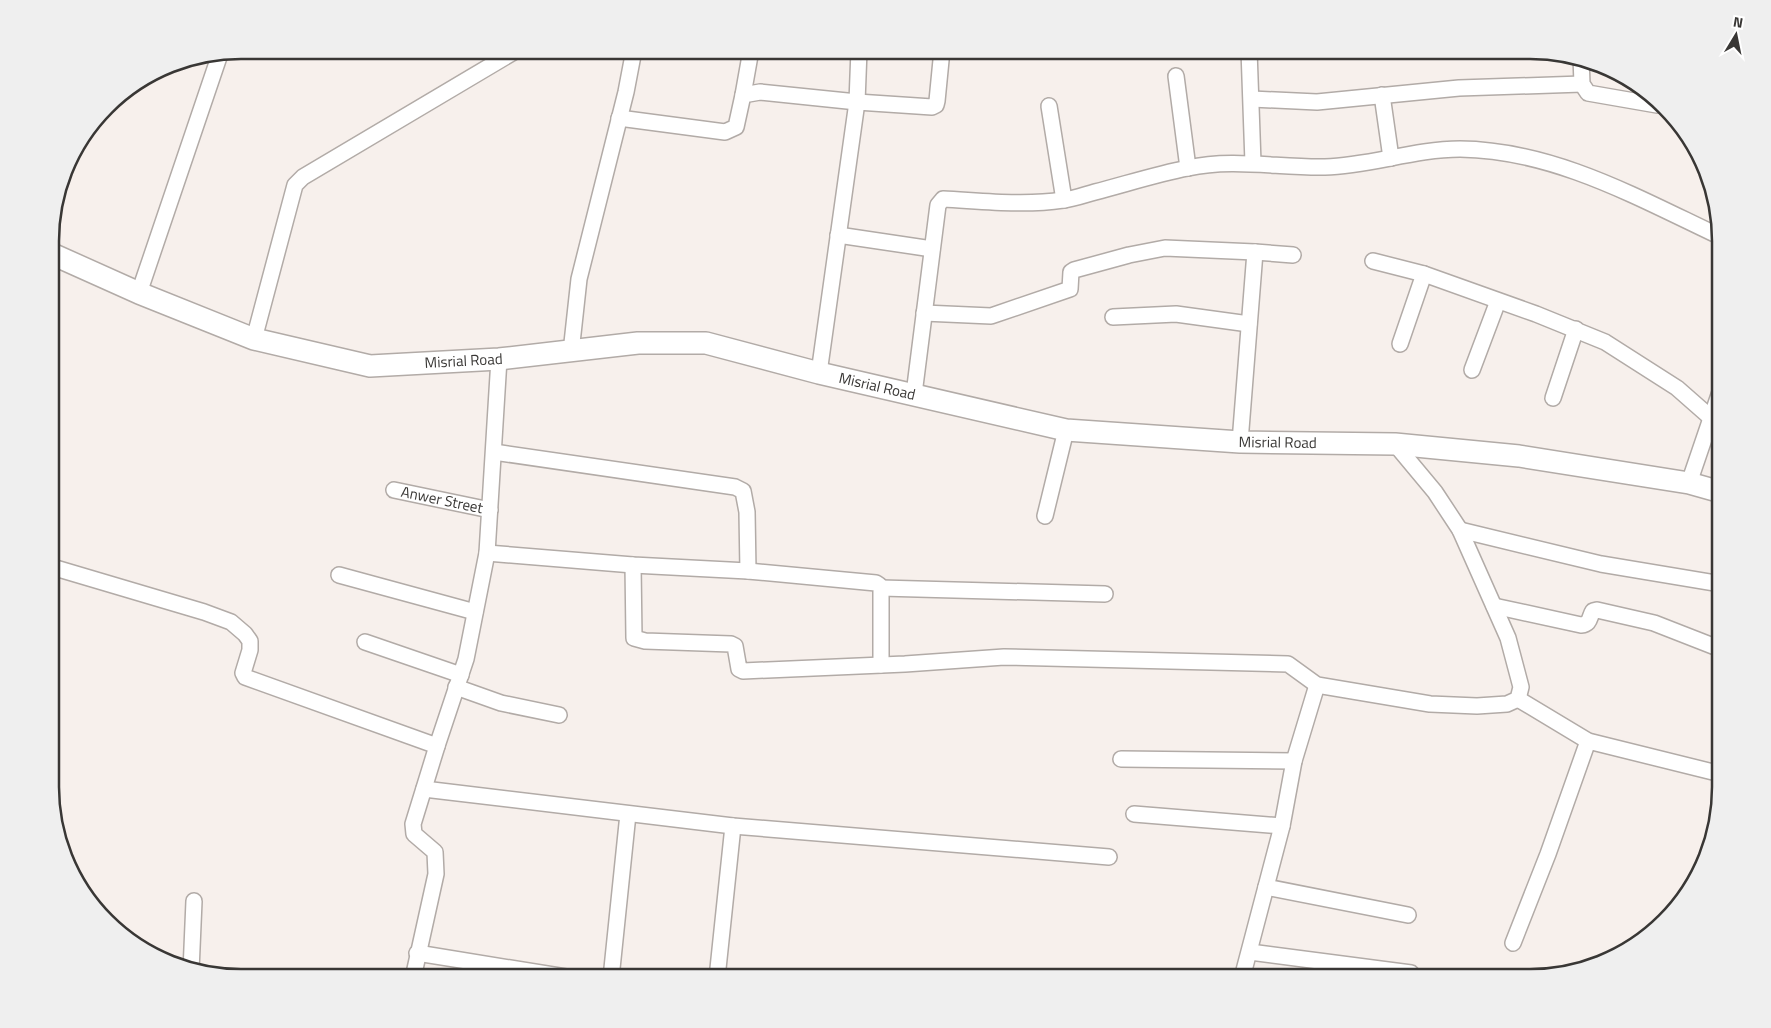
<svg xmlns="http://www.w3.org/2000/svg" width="1771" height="1028" font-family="'Titillium Web',sans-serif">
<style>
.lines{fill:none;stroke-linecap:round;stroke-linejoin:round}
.street-casing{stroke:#b2aba7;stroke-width:18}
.secondary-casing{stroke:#b2aba7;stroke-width:24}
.street{stroke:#fff;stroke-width:15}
.secondary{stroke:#fff;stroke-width:21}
.labels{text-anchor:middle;stroke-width:4;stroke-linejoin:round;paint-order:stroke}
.street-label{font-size:15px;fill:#393735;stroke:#fff}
.rim{fill:none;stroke:#393735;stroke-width:2.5}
</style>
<rect width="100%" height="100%" fill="#f7f0ec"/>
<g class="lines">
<defs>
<g id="street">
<path d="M1249,50L1253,163"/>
<path d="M1581,57L1582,84L1588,93L1657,105"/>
<path d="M1176,76L1188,168"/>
<path d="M743,95L751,50"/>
<path d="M1382,95L1391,158"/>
<path d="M1252,99L1317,102L1459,88L1582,84"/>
<path d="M1049,106L1064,200"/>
<path d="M619,118L725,132L736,127L743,95L760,92L857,102L932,107L936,105L937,101L942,50"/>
<path d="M838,235L932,249"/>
<path d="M1373,261L1424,274L1536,314L1605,342L1677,388L1710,417"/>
<path d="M139,293L220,54"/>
<path d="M924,313L991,316L1070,289L1071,272L1074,270L1129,255L1165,248L1255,252L1293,255"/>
<path d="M1113,317L1176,314L1249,324"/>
<path d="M254,339L295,185L303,177L517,50"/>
<path d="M1400,344L1424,274"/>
<path d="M571,352L579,279L626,92L634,50"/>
<path d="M1472,370L1498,301"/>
<path d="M819,373L857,102L859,50"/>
<path d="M914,394L938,205L943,199C982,201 1024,206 1063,200C1074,199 1084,195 1095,192C1126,184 1157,174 1188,168C1233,158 1279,168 1325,167C1370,166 1414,149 1460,149C1554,150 1638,198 1721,237"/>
<path d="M1553,398L1576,329"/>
<path d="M1240,442L1255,252"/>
<path d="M494,452L735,487L743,491L747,512L748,571"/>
<path d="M1689,483L1721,389"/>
<path id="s1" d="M394,490L490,510"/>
<path d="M1045,516L1066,430"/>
<path d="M1460,530L1601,564L1721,584"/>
<path d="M487,553L633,565L748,571L876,583L879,585L881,588V665"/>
<path d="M633,565L634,638L645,641L731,644L735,646L739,669L743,671L905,664L1004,657L1288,664L1317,685L1430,704L1477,706L1507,704L1518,699L1521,687L1508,638L1460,530L1435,492L1395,444"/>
<path d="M52,567L204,612L231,622L245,634L250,641V650L243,673L245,677L437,746"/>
<path d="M339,575L475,612"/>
<path d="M881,588L1105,594"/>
<path d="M1494,606L1581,625C1591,624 1589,617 1593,611L1597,610L1654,623L1718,648"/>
<path d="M365,642L461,675"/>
<path d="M456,687L501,703L559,715"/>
<path d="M1518,699L1588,741L1721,774"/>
<path d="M1121,759L1294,761"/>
<path d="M424,789L733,826L1109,857"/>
<path d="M1134,814L1282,826"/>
<path d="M1266,887L1408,915"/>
<path d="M1513,943L1548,854L1588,741"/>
<path d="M1250,952L1411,973"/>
<path d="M417,953L572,978"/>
<path d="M191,971L194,901"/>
<path d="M413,978L436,874L435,852L414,834L413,824L437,746L466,659L487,553L499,359"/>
<path d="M611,978L628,814"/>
<path d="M717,978L733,826"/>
<path d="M1242,978L1282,826L1294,761L1317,685"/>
</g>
<g id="secondary">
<path id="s2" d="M52,254L139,293L254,339L370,366L499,359L638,343H706L819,373L1066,430L1240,442L1395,444L1519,456L1689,483L1721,492"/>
</g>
</defs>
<use href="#street" class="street-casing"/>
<use href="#secondary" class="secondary-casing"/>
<use href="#street" class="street"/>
<use href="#secondary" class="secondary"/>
</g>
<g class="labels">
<g class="street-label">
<text dy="5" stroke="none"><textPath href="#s2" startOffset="432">Misrial Road</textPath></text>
<text dy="5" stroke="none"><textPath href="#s2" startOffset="852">Misrial Road</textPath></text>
<text dy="5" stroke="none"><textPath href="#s2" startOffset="1258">Misrial Road</textPath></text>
<text dy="5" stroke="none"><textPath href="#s1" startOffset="49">Anwer Street</textPath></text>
</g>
</g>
<path d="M0 0H1771V1028H0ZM241 59H1530A182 182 0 0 1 1712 241V787A182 182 0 0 1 1530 969H241A182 182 0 0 1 59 787V241A182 182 0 0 1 241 59Z" fill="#efefef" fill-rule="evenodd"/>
<path class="rim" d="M241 59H1530A182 182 0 0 1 1712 241V787A182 182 0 0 1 1530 969H241A182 182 0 0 1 59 787V241A182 182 0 0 1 241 59Z"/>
<g transform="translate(1736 35) rotate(10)" stroke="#ffffff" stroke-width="4" paint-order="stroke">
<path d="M0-4L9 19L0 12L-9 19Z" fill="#393735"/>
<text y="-8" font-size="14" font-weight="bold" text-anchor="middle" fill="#393735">N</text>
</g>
</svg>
